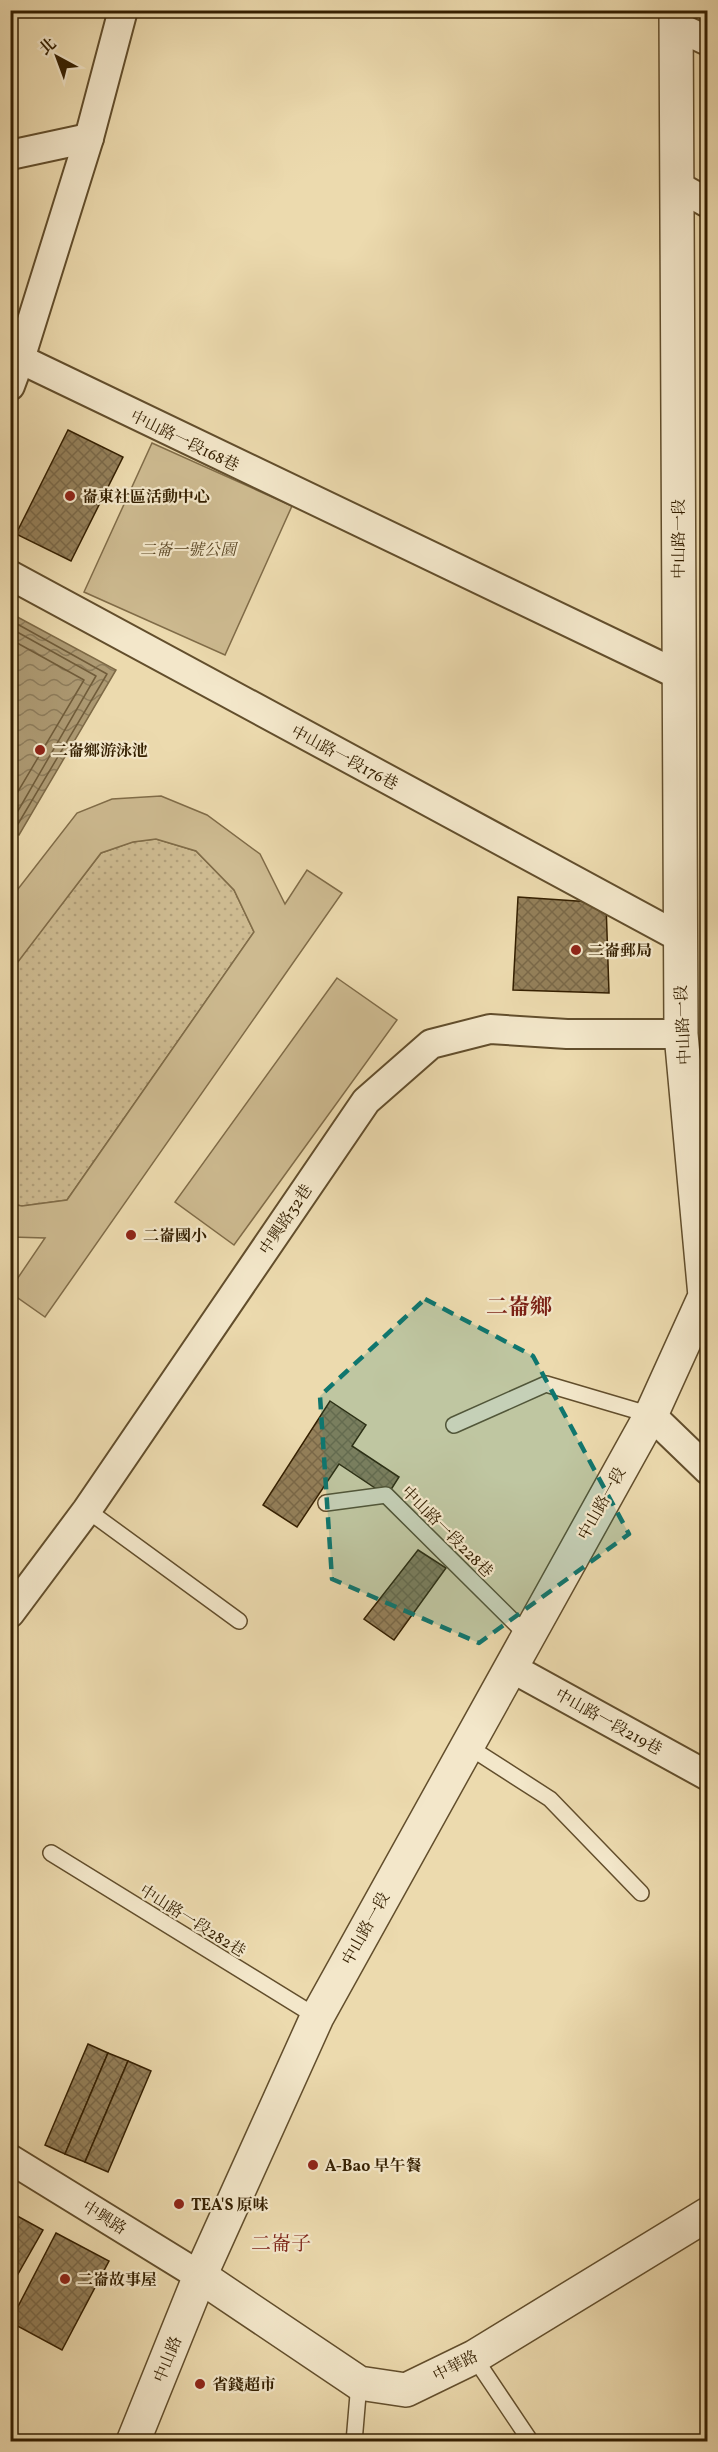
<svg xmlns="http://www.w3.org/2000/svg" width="718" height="2452" font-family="Vollkorn,'Noto Serif TC',serif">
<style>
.grass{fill:url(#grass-dots);stroke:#806c48;stroke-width:1.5}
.park{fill:#cdba90;stroke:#806c48;stroke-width:1.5}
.water{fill:url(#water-waves);stroke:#7d6945;stroke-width:1.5}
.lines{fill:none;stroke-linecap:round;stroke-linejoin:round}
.shore{stroke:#705c3a;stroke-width:1.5}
.building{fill:url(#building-cross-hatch);stroke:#341f00;stroke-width:1.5}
.service-casing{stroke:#624e2c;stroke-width:18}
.minor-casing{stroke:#624e2c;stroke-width:32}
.tertiary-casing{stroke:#624e2c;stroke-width:36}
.service{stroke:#f3e7ca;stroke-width:15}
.minor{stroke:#f3e7ca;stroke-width:28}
.tertiary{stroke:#f3e7ca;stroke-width:33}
.marked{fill:#0f766e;fill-opacity:0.2;stroke:#0f766e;stroke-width:4.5;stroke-dasharray:12 8;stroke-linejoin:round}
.poi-dot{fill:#8f2418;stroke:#f3e7ca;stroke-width:2}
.labels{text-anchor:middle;stroke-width:4.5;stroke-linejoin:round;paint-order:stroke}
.street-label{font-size:16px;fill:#341f00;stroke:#f3e7ca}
.poi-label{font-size:16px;font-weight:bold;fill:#341f00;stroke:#f3e7ca;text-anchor:start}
.park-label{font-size:16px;font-style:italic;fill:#5a4624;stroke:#f3e7ca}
.quarter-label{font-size:20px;fill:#7a1f14;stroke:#f3e7ca}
.district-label{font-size:22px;font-weight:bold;fill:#7a1f14;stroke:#f3e7ca}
</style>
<defs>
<pattern id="grass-dots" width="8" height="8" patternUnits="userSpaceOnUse" patternTransform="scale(1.5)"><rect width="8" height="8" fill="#cdba90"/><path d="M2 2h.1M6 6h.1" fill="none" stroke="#b19f7a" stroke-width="1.8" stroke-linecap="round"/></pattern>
<pattern id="water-waves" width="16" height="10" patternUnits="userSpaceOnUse" patternTransform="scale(1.5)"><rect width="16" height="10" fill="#ad9a73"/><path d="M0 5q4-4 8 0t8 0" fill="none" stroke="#8e7d5c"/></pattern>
<pattern id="building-cross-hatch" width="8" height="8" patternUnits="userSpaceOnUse" patternTransform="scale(1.5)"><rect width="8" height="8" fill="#94805a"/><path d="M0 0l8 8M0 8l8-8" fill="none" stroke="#7a6848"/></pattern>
</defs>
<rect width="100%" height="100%" fill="#ecdaae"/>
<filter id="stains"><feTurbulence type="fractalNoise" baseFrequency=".00333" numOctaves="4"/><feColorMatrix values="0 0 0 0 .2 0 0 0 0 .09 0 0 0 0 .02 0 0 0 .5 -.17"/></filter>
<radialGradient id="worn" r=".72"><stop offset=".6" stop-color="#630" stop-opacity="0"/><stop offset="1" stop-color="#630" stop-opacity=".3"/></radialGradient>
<path class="grass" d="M156,839L196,851L234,890L254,932L67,1200L22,1206L10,1204V971L101,853L132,842Z"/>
<g class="park">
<path d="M152,443L292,506L225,655L84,592Z"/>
<path d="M161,796L207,815L260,854L285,904L307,870L342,893L45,1317L11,1293V1288L45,1238L11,1237V1204L22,1206L67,1200L254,932L234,890L196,851L156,839L133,842L101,853L11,971V898L77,813L112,799Z"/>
<path d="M337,978L397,1020L234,1245L175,1202Z"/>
</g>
<path class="water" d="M10,613L116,670L19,835L10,830Z"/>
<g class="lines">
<g class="shore">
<path d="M10,620L107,674L18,824L10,825"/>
<path d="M10,628L96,676L15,816L10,817"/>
<path d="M10,639L84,680L10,805"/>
</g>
</g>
<g class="building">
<path d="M68,430L123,457L71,561L16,534Z"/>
<path d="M518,897L606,903L609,993L513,990Z"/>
<path d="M330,1401L366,1425L352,1446L399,1477L387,1496L339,1464L297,1527L263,1505Z"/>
<path d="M418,1550L446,1568L394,1640L364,1619Z"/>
<path d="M88,2044L108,2053L65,2154L45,2145Z"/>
<path d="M108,2053L128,2061L85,2162L65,2154Z"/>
<path d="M128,2061L151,2071L108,2172L85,2162Z"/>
<path d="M10,2212L43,2230L10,2288Z"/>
<path d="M56,2233L109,2261L62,2350L10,2322Z"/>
</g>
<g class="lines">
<defs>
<g id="service">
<path d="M454,1425L546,1384L651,1415"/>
<path d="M326,1503L386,1495L527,1635"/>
<path d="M87,1510L239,1621"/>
<path d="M466,1745L550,1799L641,1893"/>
<path d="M51,1853L317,2017"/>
<path d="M474,2357L531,2442"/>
<path d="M354,2442L359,2383"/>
</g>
<g id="minor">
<path d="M123,10L89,138L20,359L679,675"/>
<path d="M676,26L708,41"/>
<path d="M10,155L89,138"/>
<path d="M676,185L708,203"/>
<path d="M10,386L20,359"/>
<path d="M10,575L679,937"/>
<path d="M651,1415L708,1470"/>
<path d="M10,1613L87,1510L366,1101L431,1044L490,1029L567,1034H681"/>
<path d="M510,1667L708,1776"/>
<path d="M10,2159L200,2276"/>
</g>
<g id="tertiary">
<path d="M200,2276L359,2383L406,2390L474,2357L708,2214"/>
<path d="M133,2442L200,2276L317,2017L651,1415L705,1296L681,1034L676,10"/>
</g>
</defs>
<use href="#service" class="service-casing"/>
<use href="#minor" class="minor-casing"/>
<use href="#tertiary" class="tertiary-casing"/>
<use href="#service" class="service"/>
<use href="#minor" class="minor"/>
<use href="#tertiary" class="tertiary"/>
</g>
<path class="marked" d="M425,1299L533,1356L629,1534L479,1643L332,1579L320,1396Z"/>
<g class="poi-dot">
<circle cx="70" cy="496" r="6"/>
<circle cx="40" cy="750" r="6"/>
<circle cx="576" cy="950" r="6"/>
<circle cx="131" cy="1235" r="6"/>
<circle cx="313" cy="2165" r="6"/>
<circle cx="179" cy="2204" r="6"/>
<circle cx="65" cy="2279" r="6"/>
<circle cx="200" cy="2384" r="6"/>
</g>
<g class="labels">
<g class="street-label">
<text transform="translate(185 440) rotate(26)" y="6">中山路一段168巷</text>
<text transform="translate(678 539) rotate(-90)" y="6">中山路一段</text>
<text transform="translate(345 757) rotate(28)" y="6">中山路一段176巷</text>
<text transform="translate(682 1025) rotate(-93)" y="6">中山路一段</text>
<text transform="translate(285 1219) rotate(-56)" y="6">中興路32巷</text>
<text transform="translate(601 1503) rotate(-61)" y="6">中山路一段</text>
<text transform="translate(448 1531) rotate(45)" y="6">中山路一段228巷</text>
<text transform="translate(609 1721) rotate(29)" y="6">中山路一段219巷</text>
<text transform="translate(193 1920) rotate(32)" y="6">中山路一段282巷</text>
<text transform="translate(365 1928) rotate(-61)" y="6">中山路一段</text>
<text transform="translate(105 2217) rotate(32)" y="6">中興路</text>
<text transform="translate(167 2359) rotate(-68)" y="6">中山路</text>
<text transform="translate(455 2365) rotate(-27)" y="6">中華路</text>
</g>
<g class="poi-label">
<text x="82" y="502">崙東社區活動中心</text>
<text x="52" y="756">二崙鄉游泳池</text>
<text x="588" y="956">二崙郵局</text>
<text x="143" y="1241">二崙國小</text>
<text x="325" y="2171">A-Bao 早午餐</text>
<text x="191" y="2210">TEA'S 原味</text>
<text x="77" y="2285">二崙故事屋</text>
<text x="212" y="2390">省錢超市</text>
</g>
<g class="park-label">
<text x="188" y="555">二崙一號公園</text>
</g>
<g class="quarter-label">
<text x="281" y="2250">二崙子</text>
</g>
<g class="district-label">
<text x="519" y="1314">二崙鄉</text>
</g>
</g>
<rect width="718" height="2452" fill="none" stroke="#ecdaae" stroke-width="36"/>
<rect x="12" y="12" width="694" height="2428" fill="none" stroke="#341f00" stroke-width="3"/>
<rect x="18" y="18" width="682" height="2416" fill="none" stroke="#341f00" stroke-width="1.5"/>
<g transform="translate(57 57) rotate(319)" stroke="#f3e7ca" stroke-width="4.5" paint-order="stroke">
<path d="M0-4.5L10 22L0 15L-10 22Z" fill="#341f00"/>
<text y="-9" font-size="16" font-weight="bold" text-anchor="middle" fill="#341f00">北</text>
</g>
<rect width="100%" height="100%" filter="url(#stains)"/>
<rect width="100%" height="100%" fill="url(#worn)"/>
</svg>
